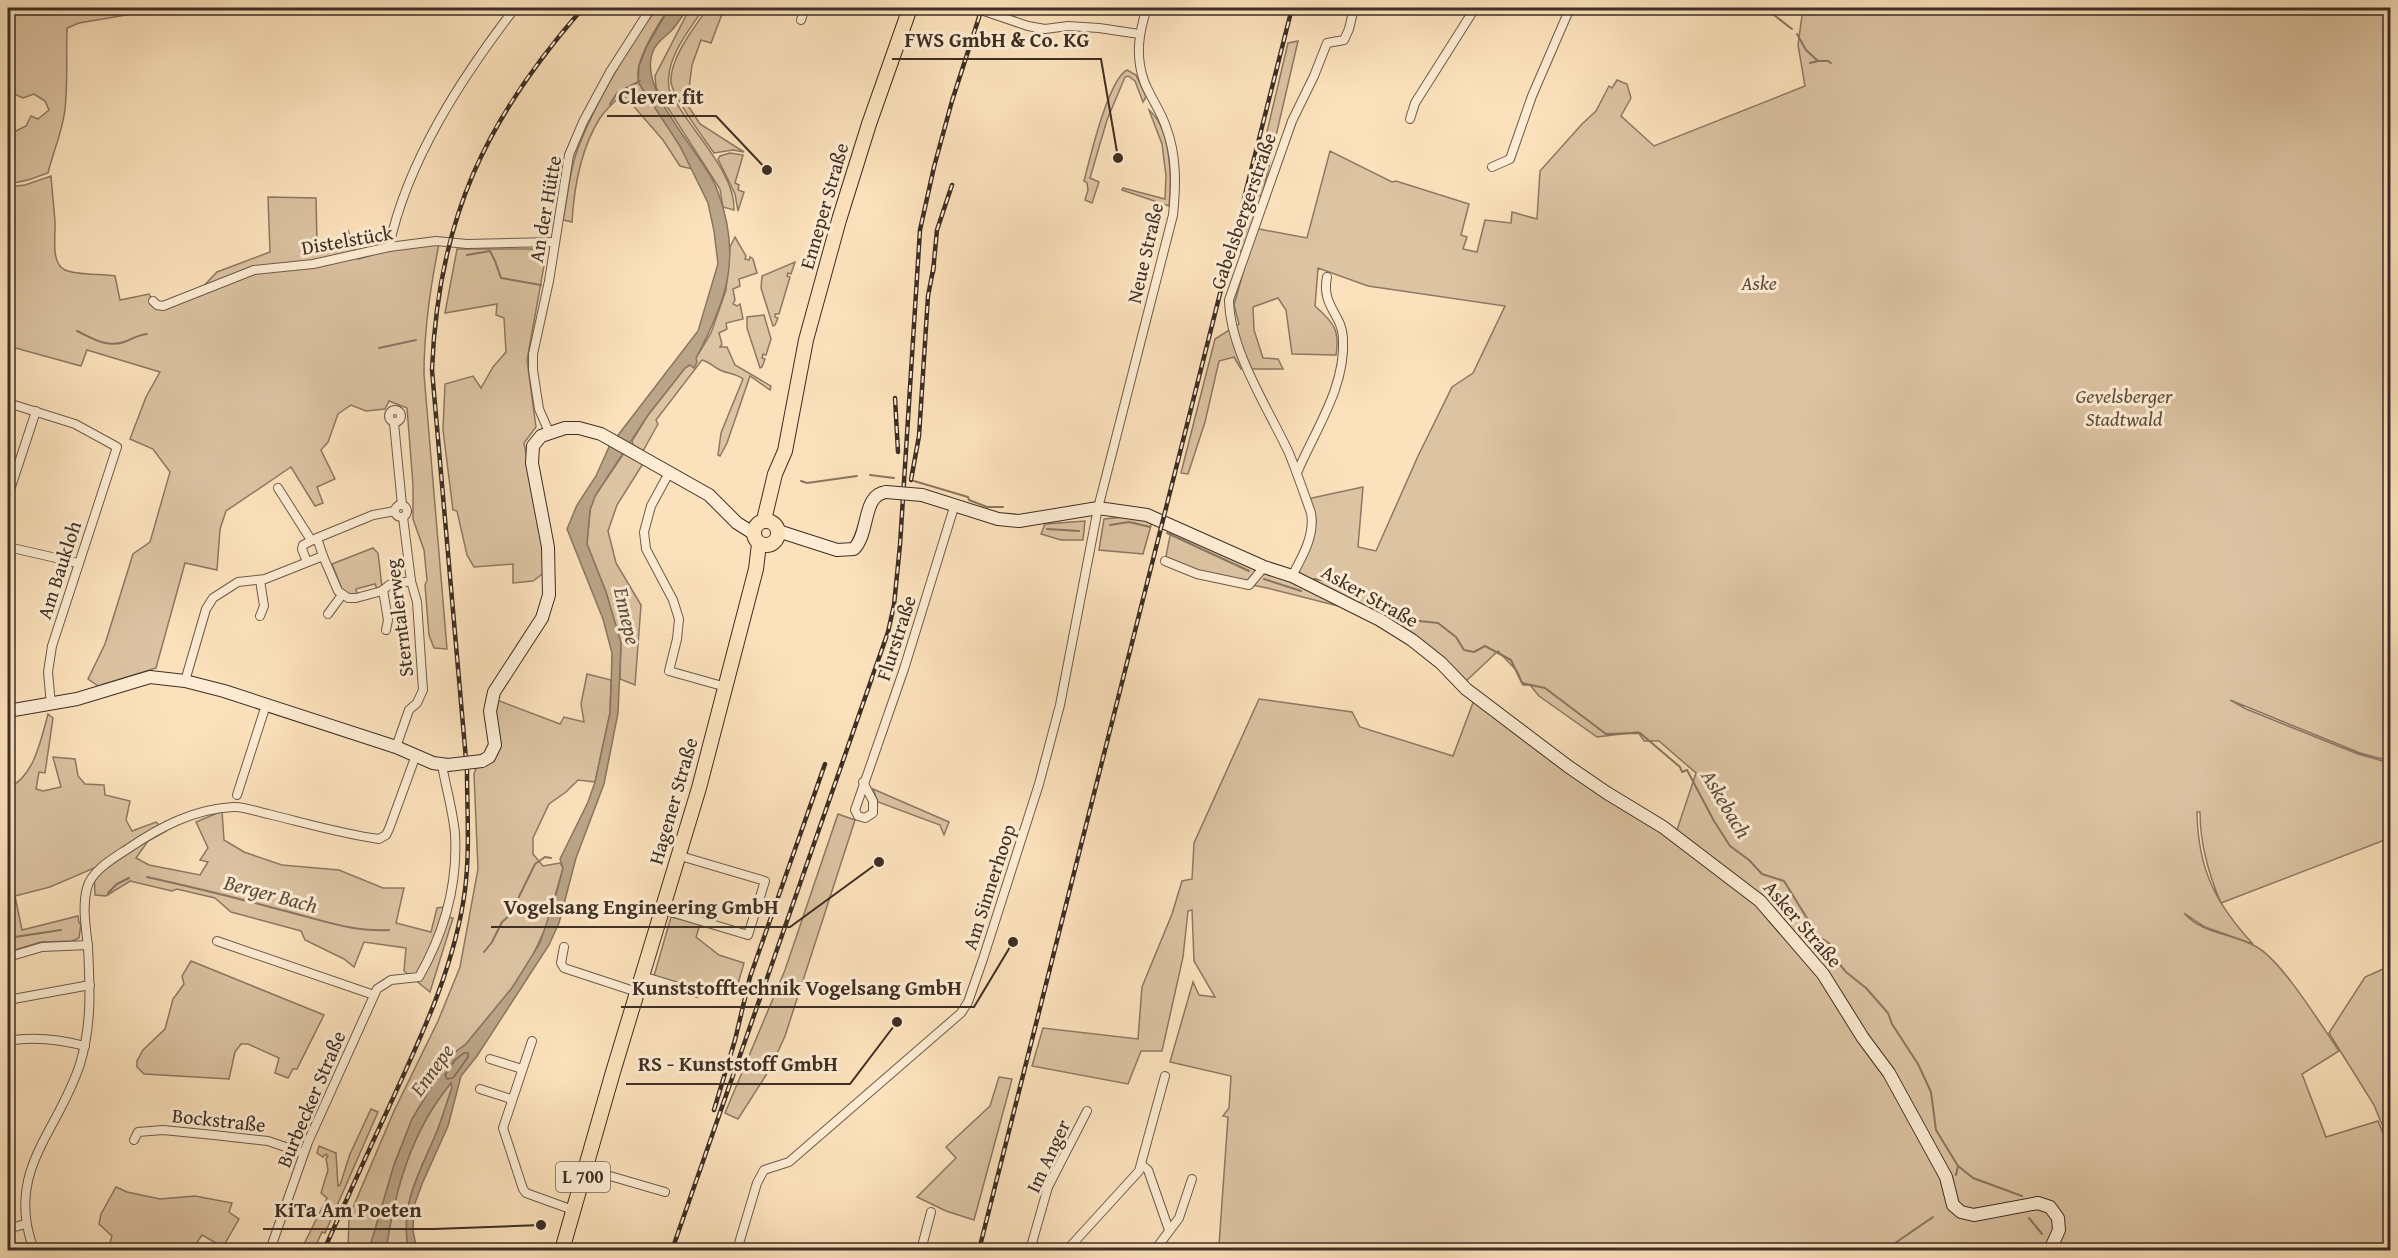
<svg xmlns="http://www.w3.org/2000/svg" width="2398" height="1258" font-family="'Gentium Book Plus',serif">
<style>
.green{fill:#dcc3a2;stroke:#8c7863;stroke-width:1.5}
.water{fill:#bba588;stroke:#897560;stroke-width:1.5}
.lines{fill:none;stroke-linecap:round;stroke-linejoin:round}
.shore{stroke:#7c6a56;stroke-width:1.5}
.stream{stroke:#897560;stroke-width:2}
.street-casing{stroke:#6d5b4a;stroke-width:10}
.secondary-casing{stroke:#3d2e24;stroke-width:14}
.primary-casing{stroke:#3d2e24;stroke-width:16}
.street{stroke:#fdecd3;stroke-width:8}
.secondary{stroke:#fdecd3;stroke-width:12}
.primary{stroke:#fce2bc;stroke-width:14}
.rail-casing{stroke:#3d2e24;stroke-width:4.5}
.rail{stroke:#fdecd3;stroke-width:2;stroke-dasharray:7;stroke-linecap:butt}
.secondary-bridge-casing{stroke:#3d2e24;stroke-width:14;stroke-linecap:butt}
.secondary-bridge{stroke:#fdecd3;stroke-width:12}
.labels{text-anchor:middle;stroke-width:6;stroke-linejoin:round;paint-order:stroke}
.shield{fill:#fdecd3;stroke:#776758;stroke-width:1.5}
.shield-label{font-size:18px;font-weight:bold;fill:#3d2e24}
.street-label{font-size:20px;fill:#3d2e24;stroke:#fdecd3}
.park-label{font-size:20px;font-style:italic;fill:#5d4c3d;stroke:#fdecd3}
.water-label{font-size:21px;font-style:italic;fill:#5c4c3d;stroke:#fdecd3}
.leader{fill:none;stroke:#3d2e24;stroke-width:2}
.callout-dot{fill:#3d2e24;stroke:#fdecd3;stroke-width:2}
.callout-label{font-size:21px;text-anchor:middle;font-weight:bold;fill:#3d2e24;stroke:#fdecd3;stroke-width:6;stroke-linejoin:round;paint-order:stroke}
</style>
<rect width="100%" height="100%" fill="#fce2bc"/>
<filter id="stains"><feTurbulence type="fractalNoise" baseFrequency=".00333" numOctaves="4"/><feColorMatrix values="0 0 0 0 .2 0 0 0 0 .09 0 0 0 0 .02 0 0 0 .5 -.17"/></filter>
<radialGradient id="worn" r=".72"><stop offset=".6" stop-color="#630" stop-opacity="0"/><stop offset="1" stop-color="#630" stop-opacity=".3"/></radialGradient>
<g class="green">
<path d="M8,8H159L150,11L79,23L67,28C66,55 68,82 65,109C63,130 53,152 48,173L28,180L8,184V135L26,126L31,116L38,119L49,110L45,101L34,94L23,98L8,91Z"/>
<path d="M657,8H669C659,23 637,58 638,75C639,93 658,109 667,123C676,138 684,153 692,169L680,166L663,140L623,94C615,101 606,109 600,118C581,148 574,187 572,222L563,220C567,200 569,177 575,157C590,112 628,46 657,8Z"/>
<path d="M690,8H704C689,30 664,60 669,89C684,125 736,170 734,210L723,207L720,189L662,99L656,87L655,76Z"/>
<path d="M708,8L724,9L711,43L701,40L692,65L687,104L700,124L744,152L733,150L714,153C705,140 672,96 671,82C670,58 695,26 708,8Z"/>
<path d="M1803,8H2390V761L2360,753L2230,700L2246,709L2358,754L2390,763V838L2221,903C2208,873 2200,845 2200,812H2197C2198,869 2215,903 2253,944L2205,927L2184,913C2202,934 2231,933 2255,946C2281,959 2321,1025 2339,1051L2302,1074L2326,1137L2378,1121L2390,1150V1250H1215L1219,1245L1228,1117L1223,1116L1229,1108L1231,1076L1170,1062L1193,982L1199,995L1215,997L1194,961L1192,910L1188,911L1183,957L1162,1051H1141L1128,1084L1032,1066L1043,1028L1138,1039L1142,987L1172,914L1182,881L1192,879L1194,843L1259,699L1352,712L1360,727L1453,756L1474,700L1674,839L1696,773L1659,741H1644L1638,732L1597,737L1539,696L1530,685H1523L1517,671L1498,651L1464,683L1445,663L1297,576L1313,536L1316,520L1307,499L1363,487L1358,547L1376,551L1418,456L1452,387L1473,373L1505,306L1368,286L1318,268L1315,306C1334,323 1340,330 1336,355L1292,354L1286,310L1278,298L1253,307L1254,330L1263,358L1278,359L1283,369H1241L1234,357L1219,361L1205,422L1188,474L1181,473L1215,339L1239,324L1234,305L1247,259L1238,248L1248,204L1259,208L1254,228L1307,238L1330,151L1392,182L1396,181L1469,204L1461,235L1467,237L1463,249L1477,252L1485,220L1511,223L1512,212L1537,219L1540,171L1582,124L1596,111L1609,86L1612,88L1617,80L1627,84L1631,98L1621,116L1654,146L1805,86L1798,45Z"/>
<path d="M1298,41L1262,196L1252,195L1288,43Z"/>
<path d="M1127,70L1136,75L1146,97L1143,102L1135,81L1128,76L1125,77L1107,120L1090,178L1099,182L1092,203L1085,200L1088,190L1087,183L1084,181C1090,158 1108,80 1127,70Z"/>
<path d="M1149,110C1171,128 1172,179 1169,206L1122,190L1123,188L1165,199L1166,176L1162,144Z"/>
<path d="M730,153L743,155L735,183L739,185L738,190L744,192L738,211L735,194L718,159L720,156Z"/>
<path d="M51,176C52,191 54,207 55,222C56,235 50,263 65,270C76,275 102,274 115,276L120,300L149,294L155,306L195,295L217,272L270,252L268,197L316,198L317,242L346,245L348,230L358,259L390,250L439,244C430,288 424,329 424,374L447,649L434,648L429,635L425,585L427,580L424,550L413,519V485L407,408L389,401L385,409L366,411L351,405L338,414L328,442L321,450L335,479L317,487L323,503L315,506L291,467L226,511L220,529L217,570L185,563L156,668L98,686L88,679L105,644L133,554L150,542L170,472L153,449L130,439L146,397L160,372L87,350L81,366L8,346V187L25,185Z"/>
<path d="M735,237L746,256L745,259L749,260L750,257L753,259L757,273L739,279L740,286L733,289L735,300L733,304L737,306L740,304L743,319L726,323L727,329L719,333L722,344L720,347H727L735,365L771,386L770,390L750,376L727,443L720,456L718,455L721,433L743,379C736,373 728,374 720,370C713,367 710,362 702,360L656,420L658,424L643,451L633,445L632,441L648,415L685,368L696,358L711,333L726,290L730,247Z"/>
<path d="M457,249H547L527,360L536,427L524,443L540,527L545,572L533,581L513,583V564L474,567L467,555L457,511L453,510L443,430L445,384L473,376L481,388L493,367L506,352L504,318L496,315L497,304L445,313Z"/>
<path d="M795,262L791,274L788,273L787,276L790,277L779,314H775V317L778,318L775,325L773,326L761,288L762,276Z"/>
<path d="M764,315L771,339L766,355L763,354L762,358L765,359L762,367L760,368L747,328V317Z"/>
<path d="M624,453L644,462L617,505L608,531L616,563L641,605L635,685L620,679L621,643L606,592L587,544L590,510L595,496Z"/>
<path d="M1135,516L1152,522L1143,554L1099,550L1104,519Z"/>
<path d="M1085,521L1083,540H1061L1041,534L1045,524Z"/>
<path d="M1172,526L1346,608L1267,588L1197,574L1165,561Z"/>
<path d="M373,548L378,553L382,587L377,589L375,584L356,589L357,594L352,595L343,592L332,564Z"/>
<path d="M587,674L611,680L610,713L595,782L578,780L566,792L549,804L533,838V854L543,866L560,863L563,868L546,927L531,959L512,988L466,1044L450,1056L412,1119L394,1165L369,1250H348L349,1217L394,1111L438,1021L460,967L478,869L474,774L476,768L487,764L497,700L560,724L564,717L584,722L581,704Z"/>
<path d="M48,714L53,718L45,773L39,772L36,789L43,791L61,787L53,757L75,759L78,776L85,784L104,785L105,795L130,801L126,820L132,831L156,822L166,831L148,841L136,858L149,865L200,875L208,862L200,860L208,848L196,822L222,811L224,840L244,852L282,865L339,870L383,888H404L396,923L431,932L437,908L445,907L442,916L453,918L430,992L404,971L406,948L364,942L354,967L344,959L305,940L301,931L231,912L215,898L177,889L172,891L130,881L106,896L95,895L94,868L50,887L15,896L22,930L78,916L79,923L81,924L79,938L72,941L41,942L8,952V788C34,777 41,740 48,714Z"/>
<path d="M873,789L949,822L944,835L940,825L878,802Z"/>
<path d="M838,814L855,820L785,1036L770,1069L738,1119L725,1113L785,970Z"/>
<path d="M671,917L700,924L696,937L719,955L744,963L734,997L709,990L708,993L654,976Z"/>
<path d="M191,961L324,1015L297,1069H293L288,1078L275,1073L279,1058L248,1044H241L235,1052L229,1079L144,1074L137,1067V1061L143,1050L165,1029L173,999L184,984L182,976Z"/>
<path d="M2390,966V1144L2374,1105L2329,1033L2365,977Z"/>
<path d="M999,1077L1012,1079L974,1220L946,1211L917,1197L956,1158L946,1147L990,1106Z"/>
<path d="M451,1083L452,1088C446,1104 442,1120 435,1136C417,1178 401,1202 408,1250H386C395,1188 411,1132 451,1083Z"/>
<path d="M371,1109L378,1112L325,1233L322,1232L314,1250H301L327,1198L321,1193L328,1170L326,1159L328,1156L326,1154L323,1157L317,1153L319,1146L336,1153L338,1186L340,1185L350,1154Z"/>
<path d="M116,1187L127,1192L160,1199L195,1196L232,1203L229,1212L239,1219L223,1247L202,1235L192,1250H108L112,1236L99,1224L101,1214Z"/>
</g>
<path class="water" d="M669,8H688C683,15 678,23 672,30C664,38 655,43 652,54C639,94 705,155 718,192C742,257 727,300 696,358L697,362L694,368L690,365L685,368L648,415L595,496L590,510L587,544L606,592L621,643L618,713L604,784L576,858L559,923L549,945L477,1056L461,1076L448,1126L422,1184L414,1206L413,1231L417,1250H408C401,1202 417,1179 435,1136C442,1120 446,1104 452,1088L451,1083C411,1131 395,1190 386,1250H369L394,1165L412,1119L450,1056L466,1044L512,988L540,943L558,888L563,868L560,859L588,802L595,782L610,713L611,690L612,653L603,619L567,529L577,505L596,476L609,447L698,331L718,264L714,231L708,203L680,146L638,82L639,66L647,46Z"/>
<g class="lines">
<path class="shore" d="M464,1053H468V1057L453,1078L447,1079L445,1075L455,1060Z"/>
<g class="stream">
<path d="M1765,8L1792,29"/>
<path d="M1806,8L1812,15"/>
<path d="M1797,34L1806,50L1818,61H1828L1831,63"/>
<path d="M1810,63L1818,61"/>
<path d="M610,104L617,93L640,81"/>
<path d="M467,255L490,251L495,261L501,278L541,285"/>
<path d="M77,331C92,338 107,348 124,342C132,339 138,335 147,334"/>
<path d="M379,348L416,340"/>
<path d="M870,475L894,478"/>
<path d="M801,481L807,483L857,476"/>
<path d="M914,481L968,497L969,500L987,507H1003"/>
<path d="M1110,525L1129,522L1150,527"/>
<path d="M1047,529L1079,531"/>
<path d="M1167,533L1249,571"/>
<path d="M1264,579L1301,591"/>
<path d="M1314,579L1329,581L1340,587L1353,586L1380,598"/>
<path d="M1396,608L1419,621L1438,623L1456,637L1464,650L1474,652L1485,646L1511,660L1522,683L1545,688L1606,734L1640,733L1680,767L1682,772L1687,770L1714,821L1730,846L1749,860L1762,874L1784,881L1818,936L1830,944L1833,956L1846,972L1866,988L1888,1013L1892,1024L1918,1064L1931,1092L1936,1130L1958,1166L1973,1178L2022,1196"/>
<path d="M147,877C192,887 237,898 281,910C319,919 350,932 389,930"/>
<path d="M108,893L117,884L129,878"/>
<path d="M8,938L61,930"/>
<path d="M484,952L492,942L502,922L510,915L535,864L545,857L551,858"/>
<path d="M1956,1175L1958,1166"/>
<path d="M2029,1218L2042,1234"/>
<path d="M1885,1250L1933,1217"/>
</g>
<defs>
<g id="street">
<path d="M975,8L1028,26L1045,29L1068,26L1099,28L1139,34"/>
<path d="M801,20L805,8"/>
<path d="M1410,119L1415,103L1475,8"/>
<path d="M1492,167L1510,159L1532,96L1570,8"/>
<path d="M389,247C407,161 462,77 515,8"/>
<path d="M153,301L157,305L163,306L254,270L313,264L389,247L436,241L467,244L555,242"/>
<path d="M8,403L75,424L117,447L52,646L48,672L51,705"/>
<circle cx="395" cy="416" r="6"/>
<path d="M394,423L402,505"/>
<path d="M549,432L539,409L533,370V354L549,281L569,155L583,122L610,72L651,8"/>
<path d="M670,471L651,506L644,532L646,549L673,600L679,619L677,639L669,671L726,687"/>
<path d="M1297,473C1315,430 1346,387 1343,338C1342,314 1321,306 1327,277"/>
<path d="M278,488L311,540"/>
<path d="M8,496L36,411"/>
<circle cx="401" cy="511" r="6"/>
<path d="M317,538L373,515L395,511"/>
<path d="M8,547L78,563"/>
<path d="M323,556L338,591L348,598H356L382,591L389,585L411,581"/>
<path d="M1165,561L1197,574L1249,585L1264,567"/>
<path d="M1292,576C1302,557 1315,536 1311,513C1304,493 1297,473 1289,453C1268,408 1230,351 1229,300L1292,121L1314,76L1327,43L1344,40L1349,29L1354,8"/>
<path d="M383,590L388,620L386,630"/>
<path d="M328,614L342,595"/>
<path d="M260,616L264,606L260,580"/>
<path d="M185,681L206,609L213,598L238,582L265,579L323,556L317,538L303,545L302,549L307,562"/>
<path d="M396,747L409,710L417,703L423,690L417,602L411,581L403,517"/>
<path d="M863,782L873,801V813L865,818L858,816L855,810L904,669L955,504"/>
<path d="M237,795L266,705"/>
<path d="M661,909L748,935L765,881L677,855"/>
<path d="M217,941L374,995"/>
<path d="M564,947L561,963L564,968L637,992"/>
<path d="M8,957L42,947L88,945"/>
<path d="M642,976L698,993"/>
<path d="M8,1000L90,985"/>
<path d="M8,1041C34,1036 58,1039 85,1046"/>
<path d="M532,1041L503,1128L523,1189L526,1193L573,1210"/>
<path d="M490,1059L522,1069"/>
<path d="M480,1089L511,1099"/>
<path d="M134,1140L138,1132L163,1130L214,1135L268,1141L303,1153"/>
<path d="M1142,1165L1148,1170L1169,1230"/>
<path d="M586,1169L665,1192"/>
<path d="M8,1229L25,1224"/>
<path d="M34,1250C4,1171 58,1133 80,1064C92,1025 90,987 88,947C86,928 82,907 87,888C92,870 114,858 129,848C160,827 194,809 233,807C244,806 257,812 268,814C305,823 342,834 379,839L386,835L389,829L416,755"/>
<path d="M270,1250L308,1142L377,989L391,980L419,977C444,933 458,885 455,834C453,811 446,788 442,765"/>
<path d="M737,1250L757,1183L764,1170L789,1162L961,1013L968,1002L983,959L1039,784L1060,705L1098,508L1173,215C1176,185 1177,156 1166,127C1161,111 1150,97 1144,81C1135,55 1139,32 1147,8"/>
<path d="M921,1250L931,1212"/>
<path d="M1030,1250L1048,1187L1087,1111"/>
<path d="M1067,1250L1139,1171L1165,1076"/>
<path d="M1155,1250L1179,1218L1192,1179"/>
</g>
<g id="secondary">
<path d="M922,495L998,519L1019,521L1098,508L1147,515L1264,567L1292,576L1380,620L1412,640L1441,663L1466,689L1569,767L1607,793L1663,827L1760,901L1823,974L1863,1038L1889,1073L1946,1177L1953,1205L1961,1212L1974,1215L2038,1203L2050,1207L2058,1218L2059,1230L2050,1250"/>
<path d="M778,531L837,550L854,549C870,532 862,495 886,492"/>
<path d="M8,711L77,699L150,677L185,681L224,691L396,747L433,763L448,765"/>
<path d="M482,761L489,757L495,745L490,711L494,692L542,618L549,595L548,547L532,463L533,446L541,436L565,428H579L601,434L709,495L737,523L753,533"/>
</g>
<g id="primary">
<path d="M764,520L775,474L785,451L806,340L839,220L869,124L910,8"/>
<circle cx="766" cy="533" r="12"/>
<path d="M562,1250L613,1072L699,788L756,569L759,544"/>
</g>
</defs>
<use href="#street" class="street-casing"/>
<use href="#secondary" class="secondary-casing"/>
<use href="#primary" class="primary-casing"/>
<use href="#street" class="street"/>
<use href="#secondary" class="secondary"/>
<use href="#primary" class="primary"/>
<defs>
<g id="rail">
<path d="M933,272L937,230L952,185"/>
<path d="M895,398L898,452"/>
<path d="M911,480L919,436L928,296L934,265"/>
<path d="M714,1110L735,1040L750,977L825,764"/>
<path d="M324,1250C345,1203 366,1156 388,1109C420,1039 455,967 465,890C470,850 467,810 467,771L432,370C438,219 485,120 583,8"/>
<path d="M672,1250L888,632L894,605L900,545L920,230L934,167L952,101L982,8"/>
<path d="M979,1250L1292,8"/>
</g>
</defs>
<use href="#rail" class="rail-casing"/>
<use href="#rail" class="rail"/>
<defs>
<g id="secondary-bridge">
<path d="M886,492L922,495"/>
<path d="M448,765L482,761"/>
</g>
</defs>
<use href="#secondary-bridge" class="secondary-bridge-casing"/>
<use href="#secondary-bridge" class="secondary-bridge"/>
</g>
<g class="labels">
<rect class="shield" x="556" y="1162" width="54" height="30" rx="4.5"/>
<g class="shield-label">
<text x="583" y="1183">L 700</text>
</g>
<g class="street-label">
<text transform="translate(824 206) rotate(-74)" y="7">Enneper Straße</text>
<text transform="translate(545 209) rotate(-80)" y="7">An der Hütte</text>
<text transform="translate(1243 211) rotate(-71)" y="7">Gabelsbergerstraße</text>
<text transform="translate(347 240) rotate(-10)" y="7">Distelstück</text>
<text transform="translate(1145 253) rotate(-77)" y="7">Neue Straße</text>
<text transform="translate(59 570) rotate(-72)" y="7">Am Baukloh</text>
<text transform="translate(1370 596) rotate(29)" y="7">Asker Straße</text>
<text transform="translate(399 618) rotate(-97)" y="7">Sterntalerweg</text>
<text transform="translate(896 638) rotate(-72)" y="7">Flurstraße</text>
<text transform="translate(673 801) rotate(-74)" y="7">Hagener Straße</text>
<text transform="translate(989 887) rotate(-72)" y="7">Am Sinnerhoop</text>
<text transform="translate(1803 924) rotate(49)" y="7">Asker Straße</text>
<text transform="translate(311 1099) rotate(-67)" y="7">Burbecker Straße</text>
<text transform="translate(219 1120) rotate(6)" y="7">Bockstraße</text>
<text transform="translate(1048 1156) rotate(-65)" y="7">Im Anger</text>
</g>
<g class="park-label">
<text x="1759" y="290">Aske</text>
<text x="2124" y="403">Gevelsberger<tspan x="2124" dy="23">Stadtwald</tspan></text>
</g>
<g class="water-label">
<text transform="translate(627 616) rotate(77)" y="7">Ennepe</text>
<text transform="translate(1726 804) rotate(59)" y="7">Askebach</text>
<text transform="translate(271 894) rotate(15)" y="7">Berger Bach</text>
<text transform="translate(432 1070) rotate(-54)" y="7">Ennepe</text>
</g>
</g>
<path class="leader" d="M1118 158L1101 59H892M767 170L716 116H607M879 862L790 927H491M1013 942L974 1007H621M897 1022L850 1084H626M541 1225L434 1229H263"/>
<g class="callout-dot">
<circle cx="1118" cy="158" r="6"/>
<circle cx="767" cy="170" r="6"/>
<circle cx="879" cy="862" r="6"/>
<circle cx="1013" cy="942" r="6"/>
<circle cx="897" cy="1022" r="6"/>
<circle cx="541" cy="1225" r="6"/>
</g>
<g class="callout-label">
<text x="997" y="47">FWS GmbH &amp; Co. KG</text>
<text x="661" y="104">Clever fit</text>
<text x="641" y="914">Vogelsang Engineering GmbH</text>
<text x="797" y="995">Kunststofftechnik Vogelsang GmbH</text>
<text x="738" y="1071">RS - Kunststoff GmbH</text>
<text x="348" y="1217">KiTa Am Poeten</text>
</g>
<rect width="2398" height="1258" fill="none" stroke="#fce2bc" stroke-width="30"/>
<rect x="9" y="9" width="2380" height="1240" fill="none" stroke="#3d2e24" stroke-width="3"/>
<rect x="15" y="15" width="2368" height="1228" fill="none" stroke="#3d2e24" stroke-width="1.5"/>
<rect width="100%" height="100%" filter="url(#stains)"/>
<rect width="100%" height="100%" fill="url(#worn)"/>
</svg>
